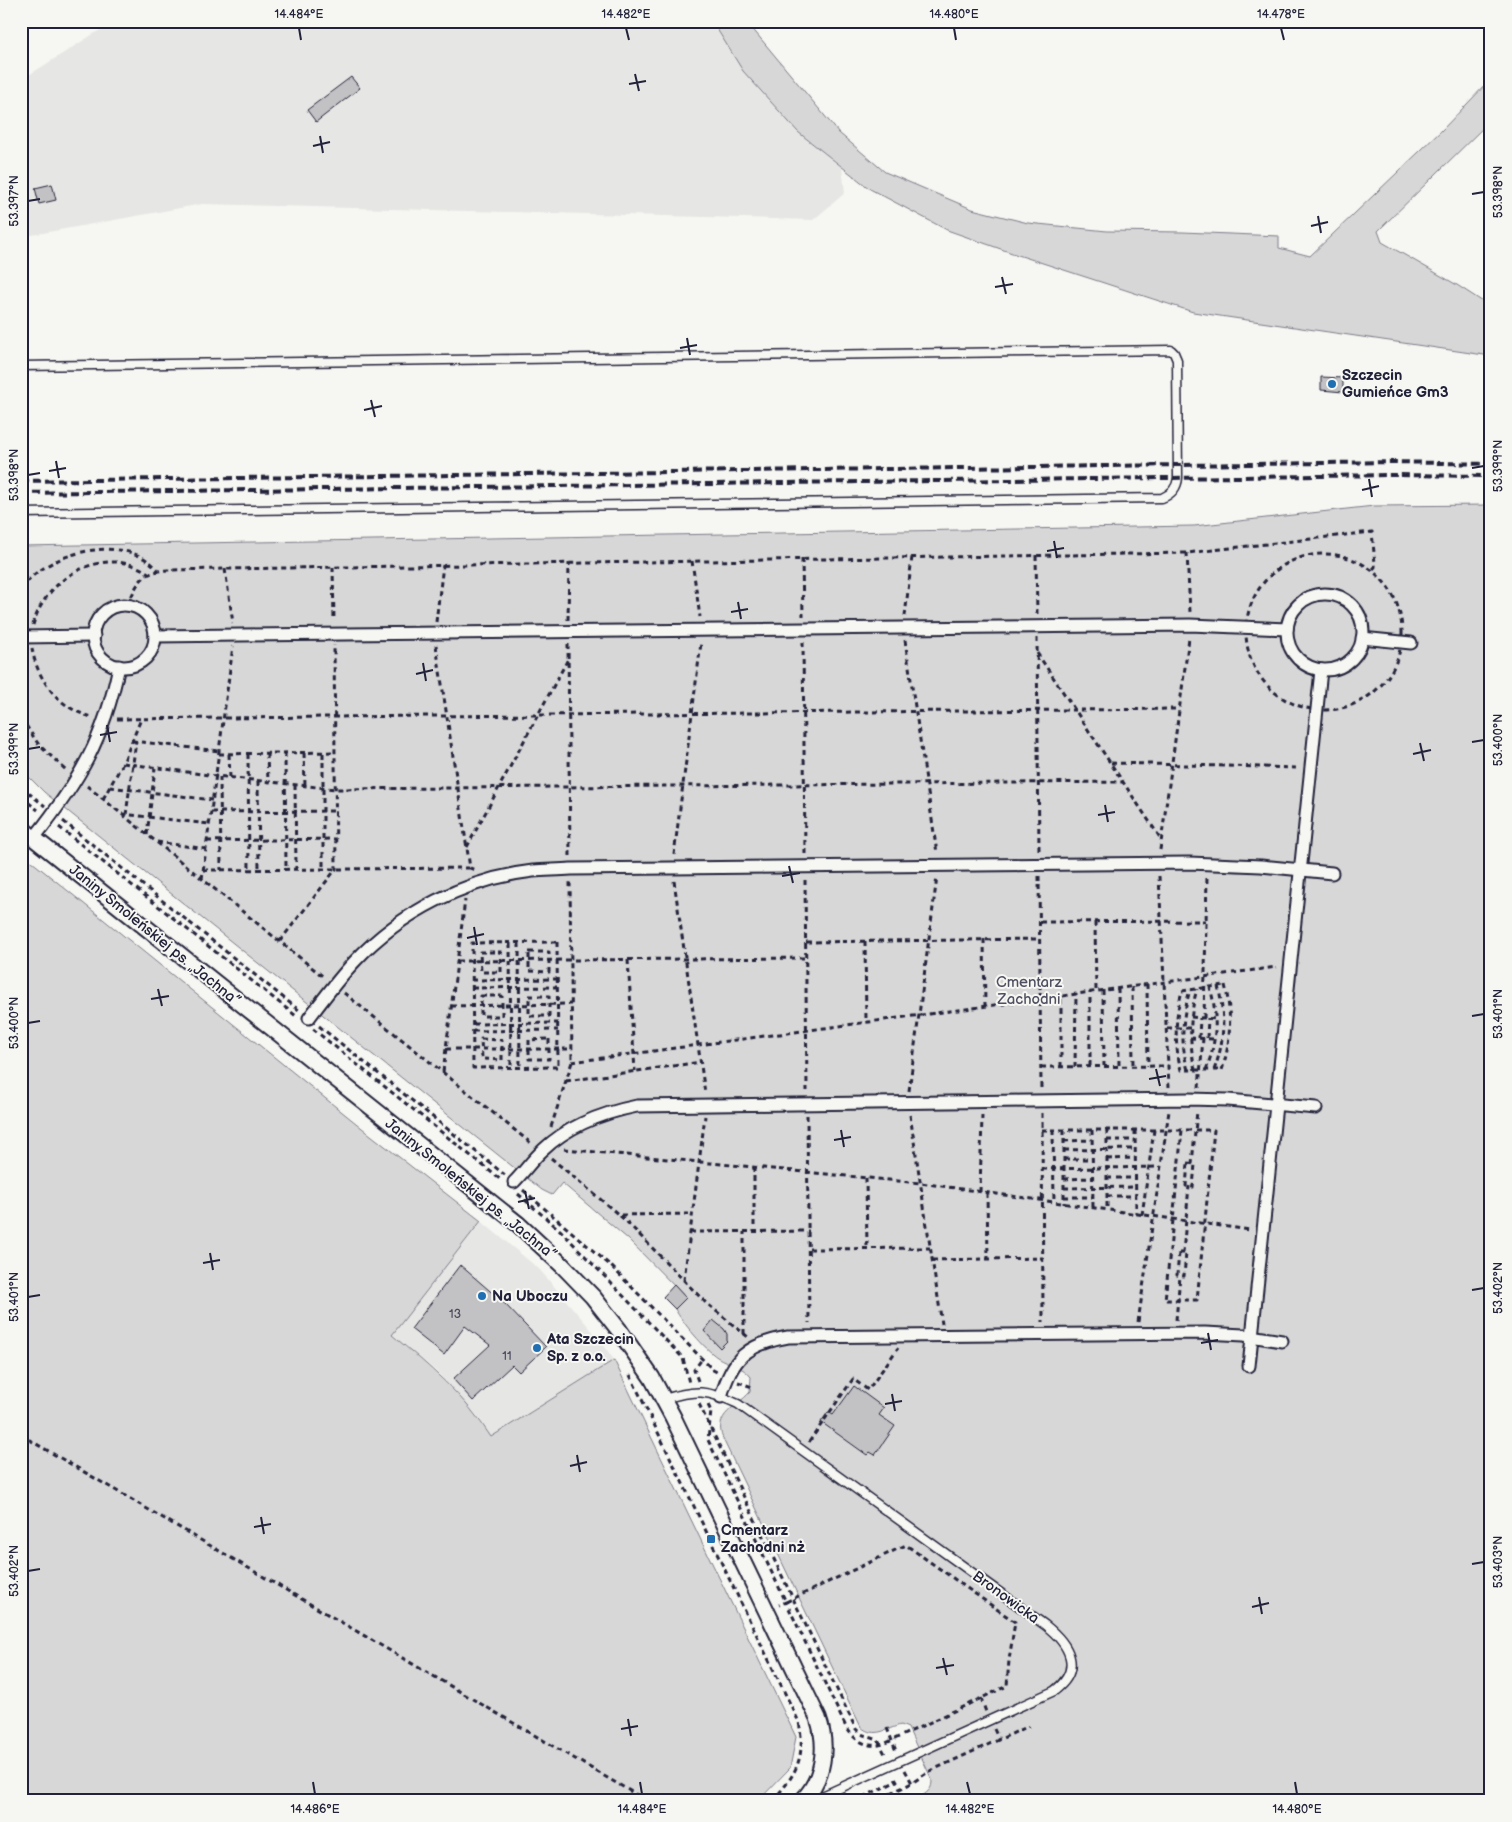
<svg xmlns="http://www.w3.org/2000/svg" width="1512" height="1822" font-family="'Balsamiq Sans',sans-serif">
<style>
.built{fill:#e6e6e4}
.green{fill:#d7d7d7;stroke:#7c7c89}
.building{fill:#c2c2c4;stroke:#22223b}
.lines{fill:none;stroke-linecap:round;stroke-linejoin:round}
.service-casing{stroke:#22223b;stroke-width:11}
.pedestrian-casing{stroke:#22223b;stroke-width:15}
.minor-casing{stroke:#22223b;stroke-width:19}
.path{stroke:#22223b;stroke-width:3;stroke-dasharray:5 4;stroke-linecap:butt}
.service{stroke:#f6f6f2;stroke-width:8}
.pedestrian{stroke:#f6f6f2;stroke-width:11}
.minor{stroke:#f6f6f2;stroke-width:15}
.rail{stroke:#22223b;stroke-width:4;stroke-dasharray:8 4;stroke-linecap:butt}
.ticks{fill:none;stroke:#22223b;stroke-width:2}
.poi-dot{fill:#1f6fb2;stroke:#f6f6f2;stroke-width:2}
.labels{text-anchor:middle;stroke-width:4;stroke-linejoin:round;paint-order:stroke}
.number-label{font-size:12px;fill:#4a4a5d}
.poi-label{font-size:15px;font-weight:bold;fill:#22223b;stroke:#f6f6f2;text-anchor:start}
.street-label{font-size:15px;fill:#22223b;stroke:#f6f6f2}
.park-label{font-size:15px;fill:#4f4f62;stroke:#f6f6f2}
.neatline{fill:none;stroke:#22223b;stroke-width:2}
.ticks-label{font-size:12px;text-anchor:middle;fill:#22223b}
</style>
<rect width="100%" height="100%" fill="#f6f6f2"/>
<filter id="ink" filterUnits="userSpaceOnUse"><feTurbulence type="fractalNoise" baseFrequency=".02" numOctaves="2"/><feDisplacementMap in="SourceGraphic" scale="10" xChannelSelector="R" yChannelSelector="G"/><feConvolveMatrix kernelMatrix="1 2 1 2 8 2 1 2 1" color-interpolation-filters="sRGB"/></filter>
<g filter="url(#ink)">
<g class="built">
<path d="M114,21H712L743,71L798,132L842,167L845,193L813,220L202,204L21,237V80Z"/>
<path d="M481,1221L539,1269L601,1341L614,1360L491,1437L479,1418L437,1372L392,1335Z"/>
</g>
<g class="green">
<path d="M712,21H746L839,133L885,172L972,209L1028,223L1107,231L1182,232L1279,236V248L1310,256L1442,130L1491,79V120L1378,231L1382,242L1457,285L1491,307V356L1193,312L1015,254L947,230L870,189L798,132L743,71Z"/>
<path d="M1491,505V1801H924L922,1796C929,1791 932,1789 932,1780L908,1728L901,1725C887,1728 875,1739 861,1727L723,1439C713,1414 736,1408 750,1392L751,1377C743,1366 728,1364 717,1357C705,1349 682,1322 675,1309L686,1298L628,1239L562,1183L552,1195L542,1190L44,792L21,769V546L1194,526L1374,506Z"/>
<path d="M26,857L367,1132L481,1221L392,1335C428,1365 465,1396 491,1437L614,1360L796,1737L790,1768L758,1801H21V865Z"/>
</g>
<g class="building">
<path d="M351,77L360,88L316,122L307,110Z"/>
<path d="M52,184L56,200L39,204L35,188Z"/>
<path d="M1321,377L1343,378V392L1321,390Z"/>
<path d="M460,1265L504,1303L546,1347L519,1372L512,1365L473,1401L453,1379L490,1345L465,1326L444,1355L411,1329Z"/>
<path d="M674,1285L686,1298L675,1309L663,1297Z"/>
<path d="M713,1320L724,1329L727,1334V1341L720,1348L704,1331Z"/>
<path d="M854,1386L884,1408L879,1415L895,1426L875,1455L870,1452L867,1455L821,1422L828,1412L833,1415Z"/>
</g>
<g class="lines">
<defs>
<g id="service">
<path d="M21,366L1171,350L1174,353L1177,360L1178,478C1177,488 1172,494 1162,498L21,513"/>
<path d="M664,1399C695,1389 708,1390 738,1404L1045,1625C1069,1644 1084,1669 1054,1691L818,1798L810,1800L805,1797"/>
</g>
<g id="pedestrian">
<circle cx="1325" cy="632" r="38"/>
<circle cx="124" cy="636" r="31"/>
<path d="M155,636L1190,625L1287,629"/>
<path d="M21,637L94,636"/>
<path d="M1362,638L1411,643"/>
<path d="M34,838C80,780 104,739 119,666"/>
<path d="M309,1018C324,998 338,979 355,961C401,912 466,879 533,871C546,870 558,870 571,869L1189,863L1261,866L1332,873"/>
<path d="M514,1182C524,1172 532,1160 543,1150C569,1125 602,1113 637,1106L1188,1099L1228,1100L1316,1108"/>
<path d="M1249,1366L1321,670"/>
<path d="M721,1397C732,1358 747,1344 788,1337L1205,1333L1244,1335L1282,1341"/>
</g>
<path id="minor" d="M21,828L518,1224L562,1265L593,1297L619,1330L652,1378L673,1417L818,1718C828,1746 824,1779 802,1801"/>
</defs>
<use href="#service" class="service-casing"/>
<use href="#pedestrian" class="pedestrian-casing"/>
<use href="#minor" class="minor-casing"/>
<g class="path">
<path d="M376,23L378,21"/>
<path d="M1187,553L1190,612"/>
<circle cx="1324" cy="632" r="78"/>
<path d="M1036,555L1037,614"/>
<path d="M802,559L803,616"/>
<path d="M692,561L700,617"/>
<path d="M333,567L334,621"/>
<path d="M225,569L233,623"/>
<path d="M21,589C47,551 126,532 158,570"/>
<path d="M128,605C137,583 141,572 167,570L1187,553L1372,532L1375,563V567L1372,570"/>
<path d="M905,616L912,557"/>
<path d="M568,620L569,563"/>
<path d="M436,622L443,565"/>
<path d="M33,625C46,576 106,543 150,574"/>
<path d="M1037,638L1039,852"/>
<path d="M905,640L937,853"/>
<path d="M803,642L805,854"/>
<path d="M568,644L570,857"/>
<path d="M436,645L470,868L475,870"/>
<path d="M32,648C37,680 59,708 91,717"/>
<path d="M1037,653L1161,839"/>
<path d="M21,718L39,745L66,770"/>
<path d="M117,719L1179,709"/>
<path d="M132,741L219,751"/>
<path d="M285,753L286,870"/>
<path d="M304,753L305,786"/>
<path d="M323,753V869"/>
<path d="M219,754L335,752"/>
<path d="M229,754L230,778"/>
<path d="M248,754L249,870"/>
<path d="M267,754L268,782"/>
<path d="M123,763L216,776L335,789L1124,782"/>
<path d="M1111,763L1299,768"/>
<path d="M220,777L221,870"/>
<path d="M258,781L259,870"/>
<path d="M295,785L296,869"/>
<path d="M87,786L325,978"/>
<path d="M21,787L45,806"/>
<path d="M110,787L212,800"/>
<path d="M21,797L38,810"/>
<path d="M103,799L123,763L141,719"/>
<path d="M211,812L336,811"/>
<path d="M122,814L209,824"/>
<path d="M126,815L136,741"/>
<path d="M63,821L300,1011"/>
<path d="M59,827L296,1016"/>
<path d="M147,835L155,768"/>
<path d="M207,841L336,839"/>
<path d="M157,842L206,849"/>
<path d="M467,847L568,659"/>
<path d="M1160,850L1189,638"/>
<path d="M674,855L701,643"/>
<path d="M203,870L470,868"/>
<path d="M1039,876L1041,1089"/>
<path d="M1159,876L1169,1087"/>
<path d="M202,879L233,646"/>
<path d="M805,880L807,1091"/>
<path d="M674,881L705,1093"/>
<path d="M1040,922L1206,921"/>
<path d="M1095,922L1096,991"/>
<path d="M984,939L985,1006"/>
<path d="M280,941L336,869L334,645"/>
<path d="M865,941L866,1022"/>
<path d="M557,942L558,1067L473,1068L472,943Z"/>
<path d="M806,942L1040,939"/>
<path d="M510,943L511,1068"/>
<path d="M519,943L520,1068"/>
<path d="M480,952H501V972H481Z"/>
<path d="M529,952H549V972L529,971Z"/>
<path d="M628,960L635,1071"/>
<path d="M457,961L806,958"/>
<path d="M472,980L557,979"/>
<path d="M1147,984L1148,1066"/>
<path d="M1225,985C1232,1014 1231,1042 1222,1070H1181C1174,1043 1175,1017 1182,991Z"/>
<path d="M1132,987L1133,1066"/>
<path d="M472,988L557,987"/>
<path d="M1118,988L1119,1066"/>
<path d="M1103,990L1104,1066"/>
<path d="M344,993L532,1144"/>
<rect x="481" y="996" width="21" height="20"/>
<rect x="529" y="996" width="20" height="20"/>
<path d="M451,1006L571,1004"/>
<path d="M1191,1017L1216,1019"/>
<path d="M1204,1018L1207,877"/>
<path d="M473,1024L558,1023"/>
<path d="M319,1026L505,1175"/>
<path d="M1167,1028H1190"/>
<path d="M313,1029L501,1180"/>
<path d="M473,1031L558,1030"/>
<path d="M1190,1038L1215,1039"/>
<path d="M1199,1038L1200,1018"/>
<path d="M1207,1038L1208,1018"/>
<path d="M481,1039L502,1040V1060L482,1059Z"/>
<path d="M549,1039V1059H529V1040Z"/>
<path d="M446,1049H572"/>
<path d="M572,1062L1277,967"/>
<path d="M1090,1066V992"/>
<path d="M1041,1067L1168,1066"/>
<path d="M1061,1067V996"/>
<path d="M1075,1067L1076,994"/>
<path d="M1188,1070C1180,1043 1182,1017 1190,990"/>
<path d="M1195,1070C1189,1041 1189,1017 1197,989"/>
<path d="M1206,1070C1217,1042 1218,1016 1210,987"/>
<path d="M1214,1070C1225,1042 1225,1015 1218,986"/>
<path d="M443,1072L465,900"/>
<path d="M566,1081L701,1062"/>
<path d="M1199,1088L1203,1038"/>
<path d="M909,1091L937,877"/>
<path d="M1042,1113L1043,1322"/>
<path d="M807,1115L809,1323"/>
<path d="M910,1115L942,1324"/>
<path d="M551,1127L572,1062L570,881"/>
<path d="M1042,1130H1214L1197,1300H1165L1182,1130"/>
<path d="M1053,1130L1054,1202"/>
<path d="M1064,1130V1204"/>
<path d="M1092,1130L1093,1208"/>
<path d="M1107,1130V1210"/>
<path d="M1135,1130L1136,1214"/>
<path d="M1107,1140H1135"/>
<path d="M1064,1141L1092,1140"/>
<path d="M564,1149L920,1183L1250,1230"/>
<path d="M1064,1150L1135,1149"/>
<path d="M551,1158L625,1220L705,1302L748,1337"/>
<path d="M1064,1159H1092"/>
<path d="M1107,1159L1135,1158"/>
<path d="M1188,1163L1195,1164L1193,1187L1186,1186Z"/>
<path d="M1192,1164L1197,1111"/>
<path d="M754,1167V1232"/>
<path d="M1042,1169L1160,1167"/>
<path d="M866,1178L867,1248"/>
<path d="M1107,1178H1136"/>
<path d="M1064,1179L1092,1178"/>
<path d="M1064,1188L1136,1187"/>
<path d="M523,1190L611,1266L713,1370L717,1372"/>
<path d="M980,1192L982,1115"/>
<path d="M987,1193L988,1259"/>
<path d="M518,1194L561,1231L683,1358L689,1383"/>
<path d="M1107,1196H1136"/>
<path d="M1064,1197H1092"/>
<path d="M621,1215L692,1214"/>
<path d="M1142,1215L1154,1130"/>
<path d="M690,1232L809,1231"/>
<path d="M809,1249L930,1248"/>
<path d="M1179,1253H1186L1184,1276L1177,1275Z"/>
<path d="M1183,1253L1189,1186"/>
<path d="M932,1260L1043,1258"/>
<path d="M684,1280L705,1116"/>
<path d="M1176,1320L1180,1276"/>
<path d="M1138,1322L1169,1111"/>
<path d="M744,1334V1232"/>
<path d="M630,1375L799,1722C806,1758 796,1775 772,1801"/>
<path d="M698,1381L694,1370L702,1359"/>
<path d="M738,1382L752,1387"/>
<path d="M699,1404L856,1729L861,1734L878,1740L886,1756"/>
<path d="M708,1405L711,1411L708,1440L786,1602L906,1545L1015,1622L1009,1660L1007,1686L884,1744C867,1749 853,1740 845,1725L786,1602L779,1605"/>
<path d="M21,1435L647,1801"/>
<path d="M809,1442L853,1379L868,1390L898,1348"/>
<path d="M981,1698L986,1712"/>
<path d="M887,1728L896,1751"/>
<path d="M994,1729L999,1740"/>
<path d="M905,1770L912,1783"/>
<path d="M855,1801L897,1781L894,1776"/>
<path d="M874,1801L912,1783L928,1772L1029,1726"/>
</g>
<use href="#service" class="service"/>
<use href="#pedestrian" class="pedestrian"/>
<use href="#minor" class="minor"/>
<g class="rail">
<path d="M21,22L23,21"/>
<path d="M21,481L1178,465L1394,462L1491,464"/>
<path d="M21,493L1394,475L1491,476"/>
</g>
</g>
</g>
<path class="ticks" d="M299,28L301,40M626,28L629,40M954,28L956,40M1281,28L1284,40M635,74L639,91M629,84L646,81M320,136L323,153M313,146L330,142M1472,194L1484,192M28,201L40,199M1318,216L1321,233M1311,226L1328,222M1002,277L1006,294M995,287L1013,284M687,338L690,355M680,348L697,345M371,400L375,417M364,410L382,406M56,461L59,478M1472,468L1484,466M49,471L66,468M28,475L40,473M1369,479L1372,497M1362,490L1379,486M1054,541L1057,558M1047,551L1064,548M738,602L741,619M731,612L748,609M423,663L426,681M416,674L433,670M107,725L110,742M100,735L117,732M1472,742L1484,740M1420,743L1424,761M28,749L40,747M1413,754L1431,750M1105,805L1108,822M1098,815L1115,812M789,866L793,883M782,876L800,873M474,927L477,945M467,938L484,934M158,989L162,1006M151,999L169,996M1472,1016L1484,1014M28,1023L40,1021M1156,1069L1160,1086M1149,1079L1166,1076M841,1130L844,1147M834,1140L851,1137M525,1191L529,1209M518,1202L535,1198M210,1253L213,1270M203,1263L220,1260M1472,1290L1484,1288M28,1297L40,1295M1208,1333L1211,1350M1201,1343L1218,1340M892,1394L895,1411M885,1404L902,1401M577,1455L580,1472M570,1466L587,1462M261,1517L264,1534M254,1527L271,1524M1472,1564L1484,1562M28,1571L40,1569M1259,1597L1262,1614M1252,1607L1269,1603M943,1658L947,1675M936,1668L954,1665M628,1719L631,1736M621,1729L638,1726M313,1782L315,1794M640,1782L642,1794M967,1782L970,1794M1295,1782L1297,1794"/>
<g class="poi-dot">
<circle cx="1332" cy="384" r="5"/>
<circle cx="482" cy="1296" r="5"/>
<circle cx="537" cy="1348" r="5"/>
<rect x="706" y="1534" width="10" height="10" rx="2.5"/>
</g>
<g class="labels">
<g class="number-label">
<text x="455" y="1318">13</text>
<text x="507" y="1360">11</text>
</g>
<g class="poi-label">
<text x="1342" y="380">Szczecin<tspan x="1342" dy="17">Gumieńce Gm3</tspan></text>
<text x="492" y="1301">Na Uboczu</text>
<text x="547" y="1344">Ata Szczecin<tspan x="547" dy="17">Sp. z o.o.</tspan></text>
<text x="721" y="1535">Cmentarz<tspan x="721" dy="17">Zachodni nż</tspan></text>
</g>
<g class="street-label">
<text transform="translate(155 935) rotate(39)" y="5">Janiny Smoleńskiej ps. „Jachna”</text>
<text transform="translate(471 1189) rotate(39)" y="5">Janiny Smoleńskiej ps. „Jachna”</text>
<text transform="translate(1006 1597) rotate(36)" y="5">Bronowicka</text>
</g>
<g class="park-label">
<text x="1029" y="987">Cmentarz<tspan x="1029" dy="17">Zachodni</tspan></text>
</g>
</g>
<rect width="1512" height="1822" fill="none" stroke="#f6f6f2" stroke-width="55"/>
<rect x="28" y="28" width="1456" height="1766" class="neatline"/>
<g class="ticks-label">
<text x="299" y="18">14.484°E</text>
<text x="626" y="18">14.482°E</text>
<text x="954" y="18">14.480°E</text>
<text x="1281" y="18">14.478°E</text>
<text transform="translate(1498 192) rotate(-90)" y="4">53.398°N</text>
<text transform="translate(14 201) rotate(-90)" y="4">53.397°N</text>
<text transform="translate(1498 466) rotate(-90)" y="4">53.399°N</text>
<text transform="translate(14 475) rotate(-90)" y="4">53.398°N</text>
<text transform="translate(1498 740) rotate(-90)" y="4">53.400°N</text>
<text transform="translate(14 749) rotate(-90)" y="4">53.399°N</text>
<text transform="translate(1498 1014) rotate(-90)" y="4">53.401°N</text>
<text transform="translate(14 1023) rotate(-90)" y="4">53.400°N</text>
<text transform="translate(1498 1288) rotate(-90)" y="4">53.402°N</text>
<text transform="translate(14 1297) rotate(-90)" y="4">53.401°N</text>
<text transform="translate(1498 1562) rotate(-90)" y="4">53.403°N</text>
<text transform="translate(14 1571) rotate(-90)" y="4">53.402°N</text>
<text x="315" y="1813">14.486°E</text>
<text x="642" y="1813">14.484°E</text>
<text x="970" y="1813">14.482°E</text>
<text x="1297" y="1813">14.480°E</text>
</g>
</svg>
